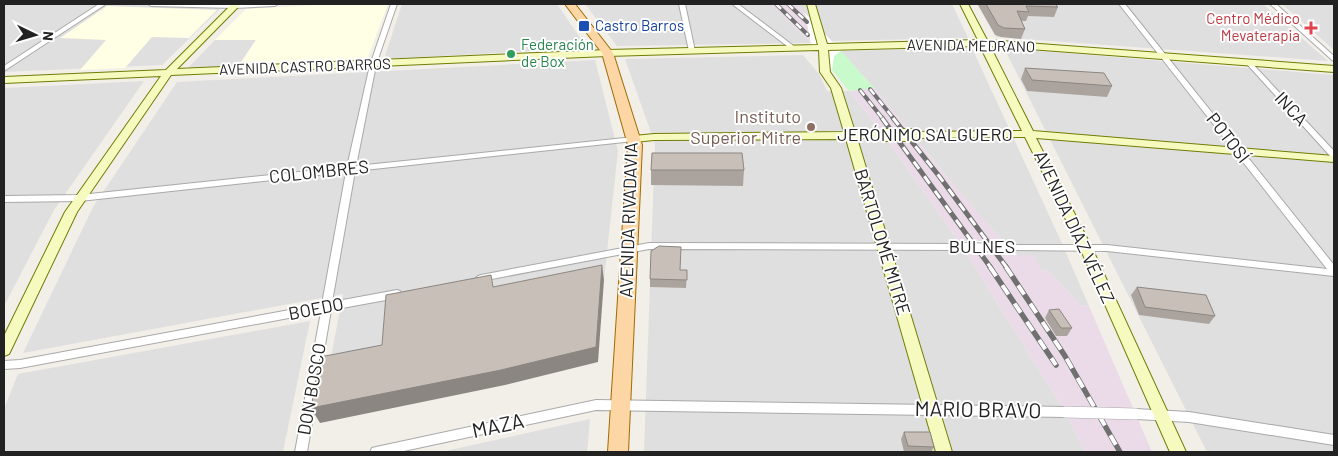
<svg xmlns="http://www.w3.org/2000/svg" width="1338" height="456" font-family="Barlow,sans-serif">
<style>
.residential{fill:#e0dfdf}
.industrial{fill:#ebdbe8}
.education{fill:#ffffe5}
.park{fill:#c8facc}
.pier{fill:#fff}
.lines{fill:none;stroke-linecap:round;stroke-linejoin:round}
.street-casing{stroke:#a9a9a9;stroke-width:2}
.secondary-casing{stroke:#707d05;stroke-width:2}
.primary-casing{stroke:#a06b00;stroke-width:2}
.street{fill:#fff;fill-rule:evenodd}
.secondary{fill:#f7fabf;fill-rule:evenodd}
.primary{fill:#fcd6a4;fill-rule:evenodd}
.rail-far2-casing{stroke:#707070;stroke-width:4}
.rail-far1-casing{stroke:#707070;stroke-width:5}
.rail-casing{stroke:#707070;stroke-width:5.5}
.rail-far2{stroke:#fff;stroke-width:2.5;stroke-dasharray:7;stroke-linecap:butt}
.rail-far1{stroke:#fff;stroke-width:3;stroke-dasharray:9;stroke-linecap:butt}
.rail{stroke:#fff;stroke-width:4;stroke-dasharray:11;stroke-linecap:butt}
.street-bridge-far1-casing{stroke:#a9a9a9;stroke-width:10;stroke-linecap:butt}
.street-bridge-casing{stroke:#a9a9a9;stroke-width:12;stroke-linecap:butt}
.secondary-bridge-casing{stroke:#707d05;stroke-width:14;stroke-linecap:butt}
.street-bridge-far1{stroke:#fff;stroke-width:8}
.street-bridge{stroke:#fff;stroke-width:11}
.secondary-bridge{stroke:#f7fabf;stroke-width:12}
.wall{fill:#aba49e}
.shaded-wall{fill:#8b8681}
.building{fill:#c7bfb8;stroke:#8b8681}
.transit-dot{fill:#1a4fb4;stroke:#fff;stroke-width:2}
.health-dot{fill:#e0444e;stroke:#fff;stroke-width:2}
.leisure-dot{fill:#2e9e5b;stroke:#fff;stroke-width:2}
.education-dot{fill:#8d6e63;stroke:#fff;stroke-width:2}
.labels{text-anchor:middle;stroke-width:4;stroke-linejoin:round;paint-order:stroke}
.far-health-label{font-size:15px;fill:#be3a42;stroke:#fff;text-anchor:end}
.far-transit-label{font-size:15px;fill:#164399;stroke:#fff;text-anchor:start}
.far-leisure-label{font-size:15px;fill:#27864d;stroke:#fff;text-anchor:start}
.far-street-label{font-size:15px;fill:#222;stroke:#fff}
.street-label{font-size:18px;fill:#222;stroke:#fff}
.education-label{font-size:18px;fill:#785e54;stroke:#fff;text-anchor:end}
.near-street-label{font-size:21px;fill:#222;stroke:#fff}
</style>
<rect width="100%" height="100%" fill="#f2efe9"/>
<g class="residential">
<path d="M4,4H225L162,65L4,72Z"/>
<path d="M402,4H557L587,48L384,59Z"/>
<path d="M585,4H771L811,43L617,46Z"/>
<path d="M795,4H952L968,38L832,41Z"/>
<path d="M979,4H1263L1328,61L997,37Z"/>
<path d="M1282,4H1334V50Z"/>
<path d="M215,40H256L239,65L188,68Z"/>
<path d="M972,48L1060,239L1089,306L1080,305L1049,271L1041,270L1017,255L1003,241L966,200L874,88L841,51Z"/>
<path d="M1004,48L1334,75V452H1207Z"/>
<path d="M803,55L819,74L827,91H849L884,135L967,254L1065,412L1085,452H644L655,144L625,59Z"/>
<path d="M595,60L618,151L604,280L496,303L388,361L328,373L343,294L23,353L93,207L177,82Z"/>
<path d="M144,81L54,210L4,306V88Z"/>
<path d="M310,321L283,452H4V409L18,374Z"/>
<path d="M590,419L587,452H441Z"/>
</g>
<g class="industrial">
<path d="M771,4H795L805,13L811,43Z"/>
<path d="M874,88L946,176L1003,241L1017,255H1034L1041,270L1049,271L1080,305L1089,306L1152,452H1085L1065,412L967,254L884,135L849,91Z"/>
</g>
<g class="education">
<path d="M335,4H388L368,57L362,59L239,65L256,40H215L246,9Z"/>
<path d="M107,6L217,10L189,38L152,37L125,68L80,70L106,40L60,38Z"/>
</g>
<path class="park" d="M841,51L874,88L849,91L832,70L834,55Z"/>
<g class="pier">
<path d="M805,13L841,51L834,56L832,70L811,43Z"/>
<path d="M959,241H1003L1017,255L967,254Z"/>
</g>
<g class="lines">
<defs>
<g id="street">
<path d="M99,4H106L4,71V66Z"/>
<path d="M148,4H278L275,6L234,8L151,6Z"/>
<path d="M391,4H397L376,65L356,166L634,137L638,139L634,141L355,171L332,302L397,290L400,291L402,294L400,297L397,298L331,310L307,452H295L321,312L20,368L4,369V361L20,360L322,304L346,172L80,201L4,202V196L80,195L347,167L370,65Z"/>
<path d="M679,4H685L695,51L694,52L692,53L689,51Z"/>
<path d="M732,4H738L795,47V49H791Z"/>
<path d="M1119,4H1125L1334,265V276L1107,251L1007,250L1005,248L1007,246L1010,245H1107L1327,269Z"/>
<path d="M1270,4H1276L1334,56V61L1332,60Z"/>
<path d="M1248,60L1250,61L1334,151V157H1331L1246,63L1245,62Z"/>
<path d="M649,243L963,244L967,247L963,250L649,249L481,281L478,280L476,278L478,276L481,275Z"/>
<path d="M596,400L1065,407L1069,409L1071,412L1069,415L1065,417L596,410L399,452H370L372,448L376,447Z"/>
<path d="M1136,409L1189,412L1334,435V445L1189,422L1136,419L1132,417L1130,414L1132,411Z"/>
</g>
<path id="secondary" d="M232,4H241L177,69L607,50L818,45L807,4H815L827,44L978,40L960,4H968L987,40L1334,66V72L990,46L1033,131L1334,156V162L1036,138L1092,248L1186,452H1170L1080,248L1025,137L913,138L908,135L913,132L1022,131L980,46L828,50L830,72L841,88L855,132H884L889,135L884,138H857L952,452H936L846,139L654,140L634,142L629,139L634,136L654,134L844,132L831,88L820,72L819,50L607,56L171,75L77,212L11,350L9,354L4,356V336L65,212L161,76L4,83V77L166,70Z"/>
<path id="primary" d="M565,4H575L613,53L642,145L628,452H608L628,145L602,53Z"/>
</defs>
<use href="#street" class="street-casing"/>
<use href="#secondary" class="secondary-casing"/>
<use href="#primary" class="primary-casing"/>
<use href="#street" class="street"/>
<use href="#secondary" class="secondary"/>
<use href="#primary" class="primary"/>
<defs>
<g id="rail-far2">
<path d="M776,4L808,35"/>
<path d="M788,4L807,22"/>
<path d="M870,89L894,119"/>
<path d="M860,90L883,119"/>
</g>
<g id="rail-far1">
<path d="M882,118L991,268"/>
<path d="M893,118L939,176L1007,268"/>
</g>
<g id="rail">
<path d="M990,267L1056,365"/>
<path d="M1006,267L1065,356L1120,452"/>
</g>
</defs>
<use href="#rail-far2" class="rail-far2-casing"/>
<use href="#rail-far1" class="rail-far1-casing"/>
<use href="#rail" class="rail-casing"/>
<use href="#rail-far2" class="rail-far2"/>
<use href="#rail-far1" class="rail-far1"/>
<use href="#rail" class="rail"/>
<defs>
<path id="street-bridge-far1" d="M963,247L1010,248"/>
<path id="street-bridge" d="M1065,412L1136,414"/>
<path id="secondary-bridge" d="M884,135H913"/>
</defs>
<use href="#street-bridge-far1" class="street-bridge-far1-casing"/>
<use href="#street-bridge" class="street-bridge-casing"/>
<use href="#secondary-bridge" class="secondary-bridge-casing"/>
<use href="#street-bridge-far1" class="street-bridge-far1"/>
<use href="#street-bridge" class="street-bridge"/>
<use href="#secondary-bridge" class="secondary-bridge"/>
</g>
<g class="wall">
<path d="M978,4H1055L1058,7L1054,17L1028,16L1026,21H1021L1025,29L1021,39L1001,37L995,35L978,5Z"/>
<path d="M1025,68L1112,86L1107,97L1027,91L1021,79Z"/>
<path d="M651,170H744L743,186L651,185Z"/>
<path d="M680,270H687L686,288L650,287V279Z"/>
<path d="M1137,287L1215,316L1209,324L1139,315L1131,295Z"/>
<path d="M1049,310L1072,328L1067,336H1056L1045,318Z"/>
<path d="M904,432L934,447L931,452H904L901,439Z"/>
</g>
<path class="shaded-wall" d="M602,265L604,280L598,362L505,385L320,423L311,408Z"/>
<g class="building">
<path d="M986,4H1055L1058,7L1026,6L1029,12L1017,11L1025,29L1004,28L998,25Z"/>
<path d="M1025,68L1104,73L1112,86L1032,80Z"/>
<path d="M652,153H742L744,170H651Z"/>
<path d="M659,246L681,247L680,270H687V280L650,279L651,251Z"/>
<path d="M602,265L596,347L501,370L311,408L320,357L382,345L386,295L491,275L493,287Z"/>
<path d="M1137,287L1206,295L1215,316L1145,307Z"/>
<path d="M1059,309L1072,328H1061L1049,310Z"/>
<path d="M904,432H930L934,447L908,446Z"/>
</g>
<rect class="transit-dot" x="578" y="20" width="12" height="12" rx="2.5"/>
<path class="health-dot" d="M1308.5 20.5h5v5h5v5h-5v5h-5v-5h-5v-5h5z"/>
<circle class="leisure-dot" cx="511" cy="54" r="5"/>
<circle class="education-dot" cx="811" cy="127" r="5"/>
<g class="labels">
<g class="far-health-label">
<text x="1300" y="24">Centro Médico<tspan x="1300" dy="17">Mevaterapia</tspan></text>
</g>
<g class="far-transit-label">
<text x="595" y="31">Castro Barros</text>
</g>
<g class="far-leisure-label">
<text x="521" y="50">Federación<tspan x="521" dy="17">de Box</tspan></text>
</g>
<g class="far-street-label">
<text transform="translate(971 46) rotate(1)" y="5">AVENIDA MEDRANO</text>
<text transform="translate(305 67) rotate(-2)" y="5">AVENIDA CASTRO BARROS</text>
</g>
<g class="street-label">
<text transform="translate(1291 109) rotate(47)" y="6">INCA</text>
<text x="925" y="141">JERÓNIMO SALGUERO</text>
<text transform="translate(1228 138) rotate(52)" y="6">POTOSÍ</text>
<text transform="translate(319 172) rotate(-6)" y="6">COLOMBRES</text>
<text transform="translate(629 220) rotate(-88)" y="6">AVENIDA RIVADAVIA</text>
<text transform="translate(1074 227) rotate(65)" y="6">AVENIDA DÍAZ VÉLEZ</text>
<text transform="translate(882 242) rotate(73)" y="6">BARTOLOMÉ MITRE</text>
<text x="982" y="253">BULNES</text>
<text transform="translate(316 309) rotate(-11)" y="6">BOEDO</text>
<text transform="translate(312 389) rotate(-80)" y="6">DON BOSCO</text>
</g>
<g class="education-label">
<text x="801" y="123">Instituto<tspan x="801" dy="21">Superior Mitre</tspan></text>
</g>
<g class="near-street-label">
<text transform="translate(978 410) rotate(1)" y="7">MARIO BRAVO</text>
<text transform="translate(498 426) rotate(-12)" y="7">MAZA</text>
</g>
</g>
<rect width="1338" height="456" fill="none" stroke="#222222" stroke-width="10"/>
<g transform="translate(35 35) rotate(95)" stroke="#ffffff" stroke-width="4" paint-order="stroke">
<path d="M0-4L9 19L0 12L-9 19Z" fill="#222222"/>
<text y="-8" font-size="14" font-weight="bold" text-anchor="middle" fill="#222222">N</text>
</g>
</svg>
